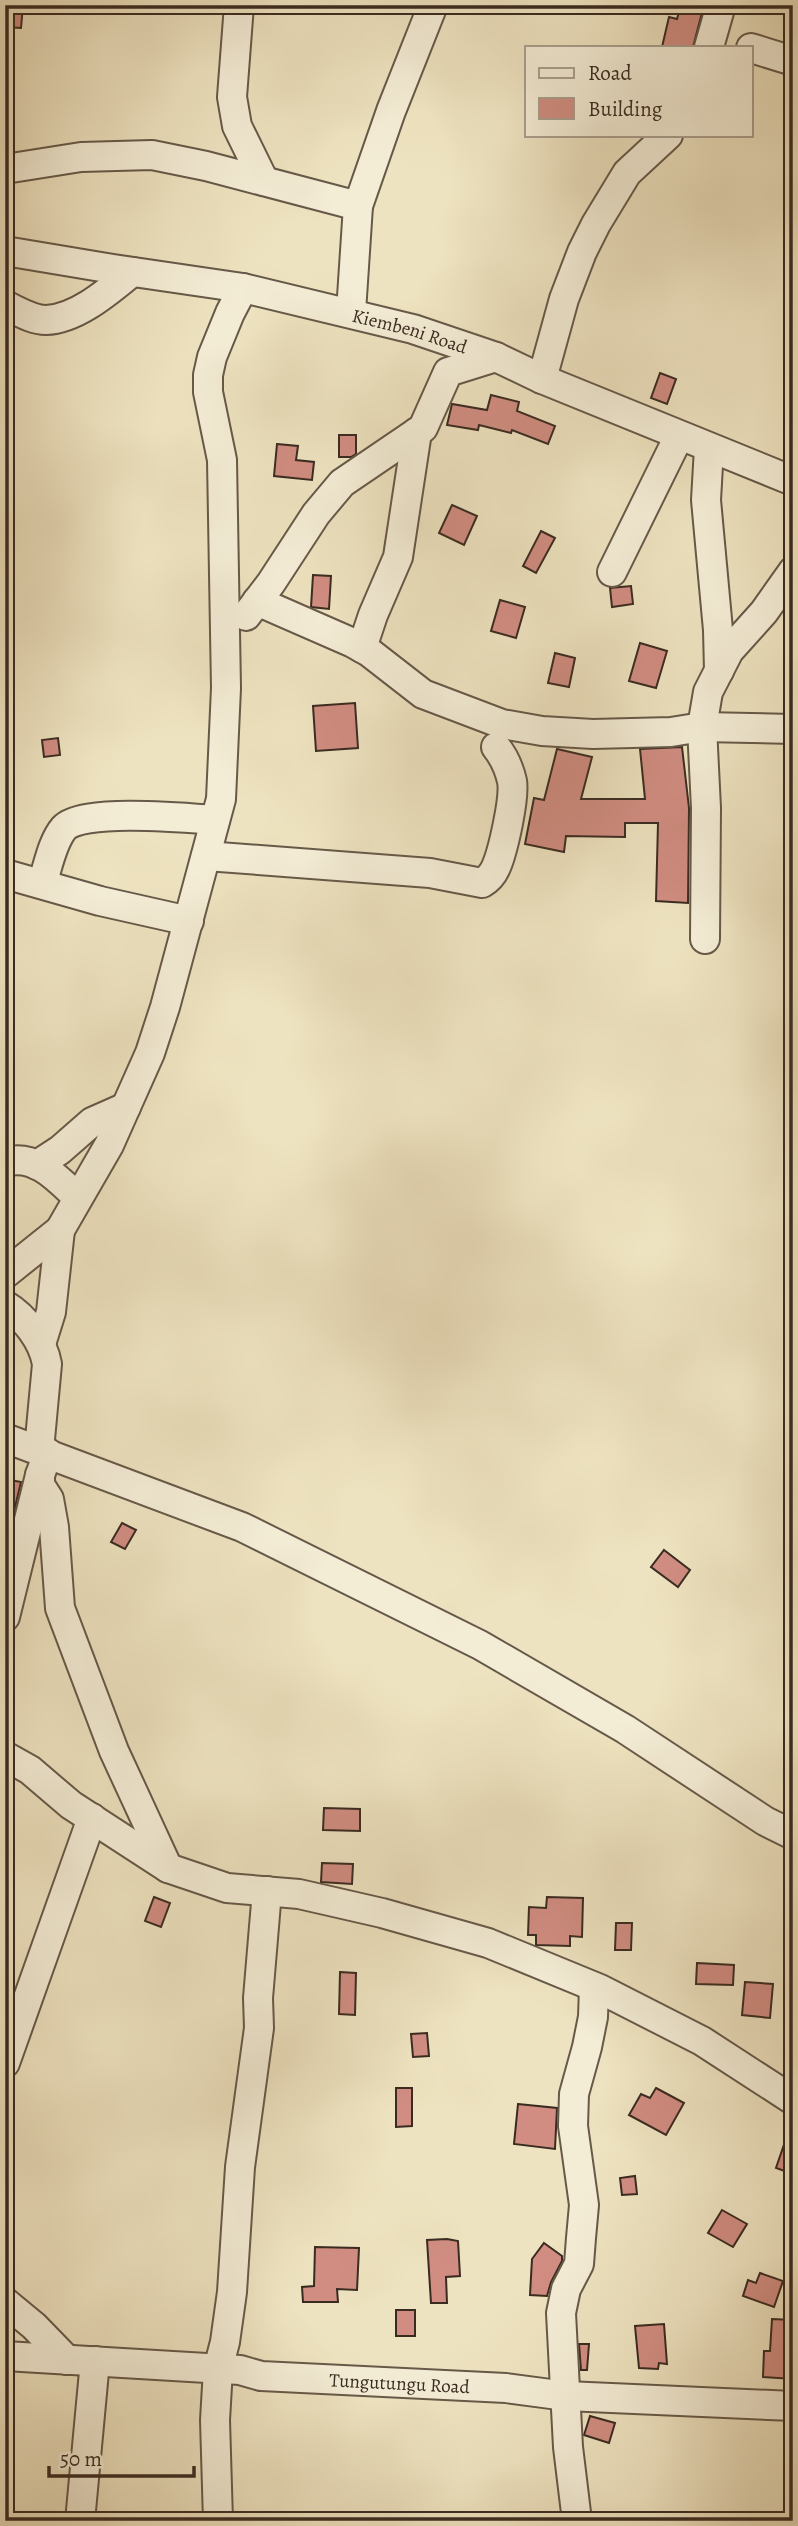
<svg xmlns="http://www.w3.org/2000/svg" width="798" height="2526" font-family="Alegreya,serif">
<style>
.building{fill:#d18d82;stroke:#3a2b21;stroke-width:2}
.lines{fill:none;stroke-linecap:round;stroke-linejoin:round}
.minor-casing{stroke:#675949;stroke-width:32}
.minor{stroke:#f4edd6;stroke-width:28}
.labels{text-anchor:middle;stroke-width:6;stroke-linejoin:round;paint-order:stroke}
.street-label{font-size:19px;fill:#3a2b21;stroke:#f4edd6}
</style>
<rect width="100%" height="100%" fill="#eee3c0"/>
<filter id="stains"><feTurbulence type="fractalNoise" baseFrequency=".00286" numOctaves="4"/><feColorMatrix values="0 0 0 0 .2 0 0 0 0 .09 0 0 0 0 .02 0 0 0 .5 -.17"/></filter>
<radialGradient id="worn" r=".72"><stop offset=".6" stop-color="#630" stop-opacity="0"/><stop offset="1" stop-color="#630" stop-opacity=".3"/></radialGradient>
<g class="building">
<path d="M5,5H23L21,28L5,27Z"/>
<path d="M681,5H704L693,47H662L669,17L677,19Z"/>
<path d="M660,373L676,379L667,404L651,398Z"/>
<path d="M491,395L519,402L517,411L555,426L548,444L512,430L511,433L479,425L478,430L447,425L452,404L487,410Z"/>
<path d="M339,435H356V454L351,457H339Z"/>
<path d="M277,444L298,446L296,460L314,462L312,480L274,476Z"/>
<path d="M452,505L477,516L464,545L439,533Z"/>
<path d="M541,531L555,538L536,573L523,566Z"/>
<path d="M313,575L331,576L329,609L311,607Z"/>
<path d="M631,586L633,604L612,607L610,588Z"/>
<path d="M500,600L525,607L516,638L491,631Z"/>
<path d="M640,643L667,651L656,688L629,681Z"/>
<path d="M555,653L575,658L569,687L548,683Z"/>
<path d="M355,703L358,748L316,751L313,706Z"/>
<path d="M58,738L60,755L44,757L42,740Z"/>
<path d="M682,747L689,808L688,903L656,901L658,823H625V837L566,836L564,852L525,844L534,798L544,800L557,749L592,757L581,799H645L640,749Z"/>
<path d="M5,1479L21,1482L6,1545H5Z"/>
<path d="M122,1523L136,1530L125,1549L111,1542Z"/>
<path d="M664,1550L690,1570L678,1587L651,1567Z"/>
<path d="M324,1808L360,1809V1831L323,1830Z"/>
<path d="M322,1863L353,1864L352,1884L321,1882Z"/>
<path d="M154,1897L170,1903L161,1927L145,1921Z"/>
<path d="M547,1897L583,1898L582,1937L570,1936V1946L536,1945V1935H528L529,1907L546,1908Z"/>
<path d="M616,1923H632L631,1950H615Z"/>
<path d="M697,1963L734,1965L733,1985L696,1984Z"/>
<path d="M340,1972L356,1973L355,2015L339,2014Z"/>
<path d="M745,1982L773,1984L770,2018L742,2015Z"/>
<path d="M427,2033L429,2056L413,2057L411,2034Z"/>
<path d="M396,2088H412V2126L396,2127Z"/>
<path d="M656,2088L684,2103L666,2135L629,2115L641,2094L650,2098Z"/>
<path d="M518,2104L557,2108L555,2149L514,2144Z"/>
<path d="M790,2127L793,2128V2174L776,2168Z"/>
<path d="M635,2176L637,2194L622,2195L620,2178Z"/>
<path d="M722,2210L747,2224L733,2247L708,2233Z"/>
<path d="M447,2239L458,2241L460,2276L446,2277L447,2303H431L427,2240Z"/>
<path d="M544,2243L562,2256V2261L551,2282L547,2296L530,2295L532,2259Z"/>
<path d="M315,2247L359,2248L357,2290L337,2289L338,2302H303L302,2287L314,2286Z"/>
<path d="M760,2273L783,2281L774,2307L743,2296L748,2280L756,2283Z"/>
<rect x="396" y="2310" width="19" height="26"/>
<path d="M772,2319L793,2320V2379L763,2377L764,2351H770Z"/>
<path d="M664,2324L667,2364L659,2363L658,2369L639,2368L635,2326Z"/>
<path d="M579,2344H589L587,2370H581Z"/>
<path d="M590,2416L615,2423L609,2443L584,2435Z"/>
</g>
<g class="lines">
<defs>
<g id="minor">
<path d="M239,5L232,97L237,126L264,181"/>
<path d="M709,47L721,5"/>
<path d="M751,48L793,61"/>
<path d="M5,169L81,157L152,155L206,166L358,206"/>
<path id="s1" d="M5,251L113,269L243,288L413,329L496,357L542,379L793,481"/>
<path d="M5,305C18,311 32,320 46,320C77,319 110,290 132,272"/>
<path d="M351,312L358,206L391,111L433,5"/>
<path d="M542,379L564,299L582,252L596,224L627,173L668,135"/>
<path d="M709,448L706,500L718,630L719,671"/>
<path d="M612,572L679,436"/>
<path d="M257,601L353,643L369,652L423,694L502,724L542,731L593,734L671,732L702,727L793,729"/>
<path d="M246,616L271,583L316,514L342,483L423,428L448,372L496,357"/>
<path d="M362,648L373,615L398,557L417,432"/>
<path d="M206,856L430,873L482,883C489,879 493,874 496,867C503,851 515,798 512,781C509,768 504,757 496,747"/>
<path d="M5,874L100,901L189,921"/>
<path d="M42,884C48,867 52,842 64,828C82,808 188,818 215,820"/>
<path d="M705,939L706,808L702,727L708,692L729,651L764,612L793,571"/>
<path d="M5,1162C35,1153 58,1179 77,1197"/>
<path d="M37,1165L60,1150L92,1122L126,1107"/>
<path d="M5,1274L60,1230L109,1145L150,1053L165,1007L221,799L226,688L222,460L208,392V375L212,357L230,313L243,288"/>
<path d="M5,1305C25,1317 43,1341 47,1364L39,1450"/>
<path d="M41,1344L51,1312L60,1230"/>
<path d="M5,1438L242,1527L480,1645L625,1729L765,1821L793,1835"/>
<path d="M48,1453L40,1475V1485L49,1499L54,1527L60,1608L114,1751L168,1868"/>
<path d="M5,1617L40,1475"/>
<path d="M5,1756L30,1770L71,1805L168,1868L227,1888L299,1894L382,1913L488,1943L600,1989L702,2041L793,2100"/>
<path d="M5,2063L92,1818"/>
<path d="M5,2302L34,2326L67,2360"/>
<path id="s2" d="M5,2356L240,2370L261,2376L506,2388L566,2396L793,2406"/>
<path d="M80,2521L95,2361"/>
<path d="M218,2521L215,2420L218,2369L225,2342L232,2292L240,2167L259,2028L258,1998L267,1891"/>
<path d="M577,2521L568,2447L561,2313L566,2289L579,2264L581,2238L584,2205L573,2126L574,2094L587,2047L593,2017L594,1987"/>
</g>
</defs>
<use href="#minor" class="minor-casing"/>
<use href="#minor" class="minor"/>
</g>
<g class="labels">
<g class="street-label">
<text dy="7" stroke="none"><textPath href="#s1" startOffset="413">Kiembeni Road</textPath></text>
<text dy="7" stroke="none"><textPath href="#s2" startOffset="396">Tungutungu Road</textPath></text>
</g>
</g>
<rect width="798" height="2526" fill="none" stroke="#eee3c0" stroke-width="28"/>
<rect x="7" y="7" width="784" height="2512" fill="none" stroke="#3a2b21" stroke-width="3.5"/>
<rect x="14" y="14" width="770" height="2498" fill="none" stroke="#3a2b21" stroke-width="2"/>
<rect x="525" y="46" width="228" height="91" fill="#f4edd6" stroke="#aa9f8e" stroke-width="2"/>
<rect x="539" y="68" width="35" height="10" fill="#f4edd6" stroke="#aa9f8e" stroke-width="2"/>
<text x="588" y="80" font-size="21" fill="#3a2b21">Road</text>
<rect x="539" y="98" width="35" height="21" fill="#d18d82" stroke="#aa9f8e" stroke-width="2"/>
<text x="588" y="116" font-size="21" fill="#3a2b21">Building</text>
<path d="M49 2466v10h145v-10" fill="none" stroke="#3a2b21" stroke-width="3.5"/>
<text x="60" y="2466" font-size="21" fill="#3a2b21" stroke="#f4edd6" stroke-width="5" paint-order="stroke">50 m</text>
<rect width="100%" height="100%" filter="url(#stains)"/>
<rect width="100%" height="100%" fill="url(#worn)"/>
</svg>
